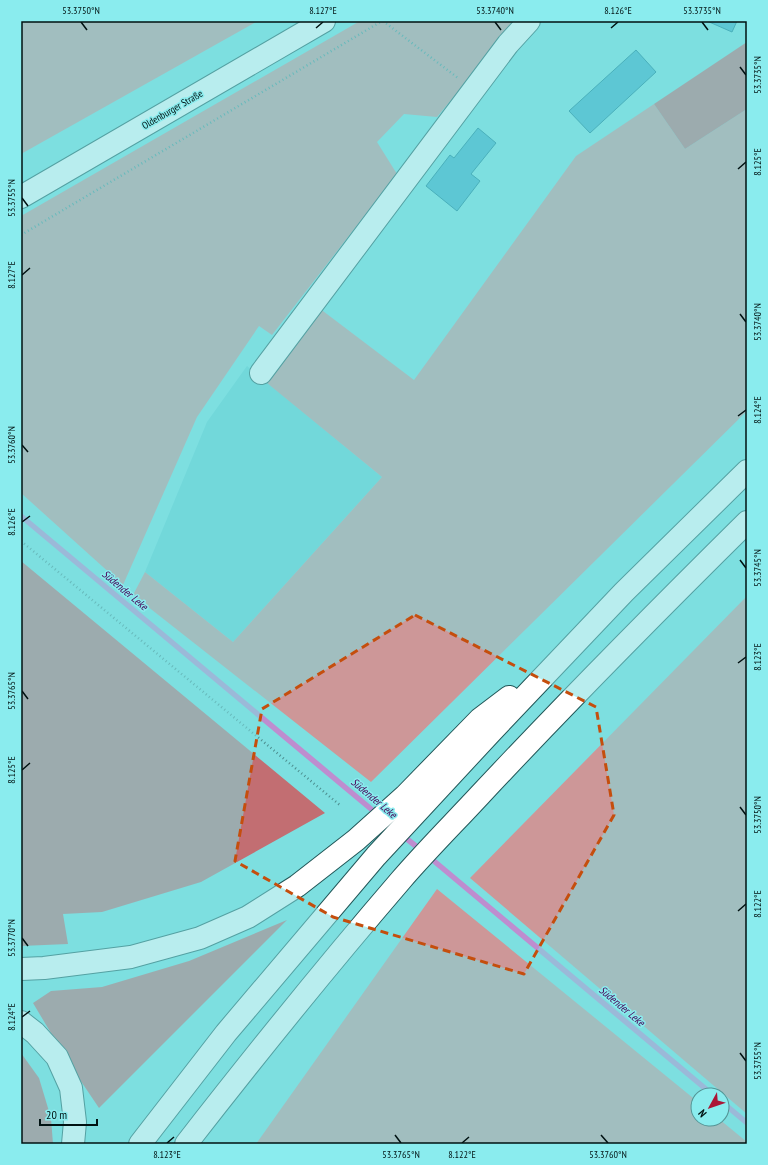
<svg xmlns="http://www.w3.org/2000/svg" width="768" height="1165" font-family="'PT Sans Narrow',sans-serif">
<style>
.built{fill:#64d0d3}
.green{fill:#cd9798}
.forest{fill:#c26e72}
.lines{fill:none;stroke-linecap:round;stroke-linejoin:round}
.stream{stroke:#be8dcf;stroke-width:5.5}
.building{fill:#36aac5;stroke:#0a788e}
.minor-casing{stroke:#225758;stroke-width:24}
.highway-casing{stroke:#225758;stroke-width:24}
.path{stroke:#4c8e8f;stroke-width:2.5;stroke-dasharray:1 3;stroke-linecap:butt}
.minor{stroke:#fff;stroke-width:22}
.highway{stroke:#fff;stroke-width:22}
.marked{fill:none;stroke:#c54e0d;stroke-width:3;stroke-dasharray:8 5;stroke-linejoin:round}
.ticks{fill:none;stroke:#001212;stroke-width:1.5}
.labels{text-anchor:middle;stroke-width:3;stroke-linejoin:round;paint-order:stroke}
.street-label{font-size:10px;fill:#001212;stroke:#8aecee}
.water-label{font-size:11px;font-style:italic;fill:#48075a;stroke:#8aecee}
.neatline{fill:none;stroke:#001212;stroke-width:1.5}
.ticks-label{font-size:10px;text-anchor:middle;fill:#001212}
</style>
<rect width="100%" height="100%" fill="#7ddfe0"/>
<path class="built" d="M247,366L382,477L233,642L145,572L207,422Z"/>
<g class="green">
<path d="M21,21H258L21,154Z"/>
<path d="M360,21H517L437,117L404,114L377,142L397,174L272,335L259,326L197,417L123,585L21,493V216Z"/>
<path d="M654,104L685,149L747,109V411L371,782L133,595L145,572L233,642L382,477L267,383L319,308L414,380L576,156Z"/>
<path d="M747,596V1114L470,878Z"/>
<path d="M437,889L698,1102V1119H719L747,1142V1144H256Z"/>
</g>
<g class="forest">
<path d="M747,42V109L685,149L654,104Z"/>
<path d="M21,561L325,813L201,882L102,912L63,914L68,944L21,946Z"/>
<path d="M287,920L99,1108L70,1065L33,1003L51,991L102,987L189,961Z"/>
<path d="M21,1053L39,1078L51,1118L53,1144H21Z"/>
</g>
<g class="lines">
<g class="stream">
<path d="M21,516L377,814"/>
<path d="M402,835L422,851"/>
<path d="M428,856L713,1095"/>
<path d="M722,1102L747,1123"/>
</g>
</g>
<g class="building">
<path d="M707,21H737L732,32Z"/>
<path d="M636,50L656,72L590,133L569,111Z"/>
<path d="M478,128L496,143L471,174L480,181L457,211L426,186L450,155L454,158Z"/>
</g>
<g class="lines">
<defs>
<g id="minor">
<path d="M21,197L324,21"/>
<path d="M261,373L508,44L529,21"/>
</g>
<g id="highway">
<path d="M21,969L44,968L131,957L200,938L248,917L297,886L356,840L405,796L480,719L509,697"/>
<path d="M21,1022L35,1033L57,1057L71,1088L75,1122L73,1144"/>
<path d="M140,1144L226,1033L376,856L491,732L624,592L747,471"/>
<path d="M186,1144C256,1054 327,966 401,880C426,851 453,824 479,796C566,703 656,612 747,522"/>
</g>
</defs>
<use href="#minor" class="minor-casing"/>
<use href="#highway" class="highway-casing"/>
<g class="path">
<path d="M383,21L458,78"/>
<path d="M21,235L382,21"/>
<path d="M21,541L341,806"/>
</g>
<use href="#minor" class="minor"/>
<use href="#highway" class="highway"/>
</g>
<path d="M0 0H768V1165H0ZM415,615L596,707L614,815L524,974L333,917L235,861L262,709Z" fill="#7ddfe0" fill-opacity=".55" fill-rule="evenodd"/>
<path class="marked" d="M415,615L596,707L614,815L524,974L333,917L235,861L262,709Z"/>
<path class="ticks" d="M81,22L87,30M495,22L501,30M702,22L708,30M316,28L323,22M611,28L618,22M740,67L746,75M738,169L746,162M22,198L28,206M22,275L30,268M740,314L746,322M738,416L746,410M22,445L28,452M22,522L30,516M740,560L746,568M738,663L746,657M22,691L28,699M22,770L30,763M740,807L746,815M738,911L746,904M22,938L28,946M22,1017L30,1011M740,1053L746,1061M395,1135L401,1143M601,1135L608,1143M167,1143L174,1137M462,1143L469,1137"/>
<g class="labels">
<g class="street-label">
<text transform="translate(172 109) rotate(-30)" y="4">Oldenburger Straße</text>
</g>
<g class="water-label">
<text transform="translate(125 590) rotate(40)" y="4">Südender Leke</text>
<text transform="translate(374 798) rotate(40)" y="4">Südender Leke</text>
<text transform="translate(622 1006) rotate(40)" y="4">Südender Leke</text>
</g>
</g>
<rect width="768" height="1165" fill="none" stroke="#8aecee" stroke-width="44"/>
<g transform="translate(710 1107) rotate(230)"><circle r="19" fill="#8aecee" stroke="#539596"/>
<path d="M0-3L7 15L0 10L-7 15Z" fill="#ab1636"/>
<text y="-6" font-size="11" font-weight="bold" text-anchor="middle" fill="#001212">N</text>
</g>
<path d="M40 1119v6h57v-6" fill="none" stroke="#001212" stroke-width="2"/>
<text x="46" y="1119" font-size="12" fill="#001212" stroke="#8aecee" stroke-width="3" paint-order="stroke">20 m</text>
<rect x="22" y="22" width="724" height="1121" class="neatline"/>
<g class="ticks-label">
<text x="81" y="14">53.3750°N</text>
<text x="323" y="14">8.127°E</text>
<text x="495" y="14">53.3740°N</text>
<text x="618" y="14">8.126°E</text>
<text x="702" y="14">53.3735°N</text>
<text transform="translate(757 75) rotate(-90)" y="4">53.3735°N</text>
<text transform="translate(757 162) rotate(-90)" y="4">8.125°E</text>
<text transform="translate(11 198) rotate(-90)" y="4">53.3755°N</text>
<text transform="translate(11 275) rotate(-90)" y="4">8.127°E</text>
<text transform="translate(757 322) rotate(-90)" y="4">53.3740°N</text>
<text transform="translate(757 410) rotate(-90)" y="4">8.124°E</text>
<text transform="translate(11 445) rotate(-90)" y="4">53.3760°N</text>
<text transform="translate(11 522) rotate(-90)" y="4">8.126°E</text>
<text transform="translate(757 568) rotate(-90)" y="4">53.3745°N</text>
<text transform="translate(757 657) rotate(-90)" y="4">8.123°E</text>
<text transform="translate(11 691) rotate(-90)" y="4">53.3765°N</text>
<text transform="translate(11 770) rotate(-90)" y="4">8.125°E</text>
<text transform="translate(757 815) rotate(-90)" y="4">53.3750°N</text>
<text transform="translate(757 904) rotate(-90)" y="4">8.122°E</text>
<text transform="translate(11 938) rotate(-90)" y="4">53.3770°N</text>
<text transform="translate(11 1017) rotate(-90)" y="4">8.124°E</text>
<text transform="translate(757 1061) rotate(-90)" y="4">53.3755°N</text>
<text x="167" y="1158">8.123°E</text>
<text x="401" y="1158">53.3765°N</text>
<text x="462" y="1158">8.122°E</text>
<text x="608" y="1158">53.3760°N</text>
</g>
</svg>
